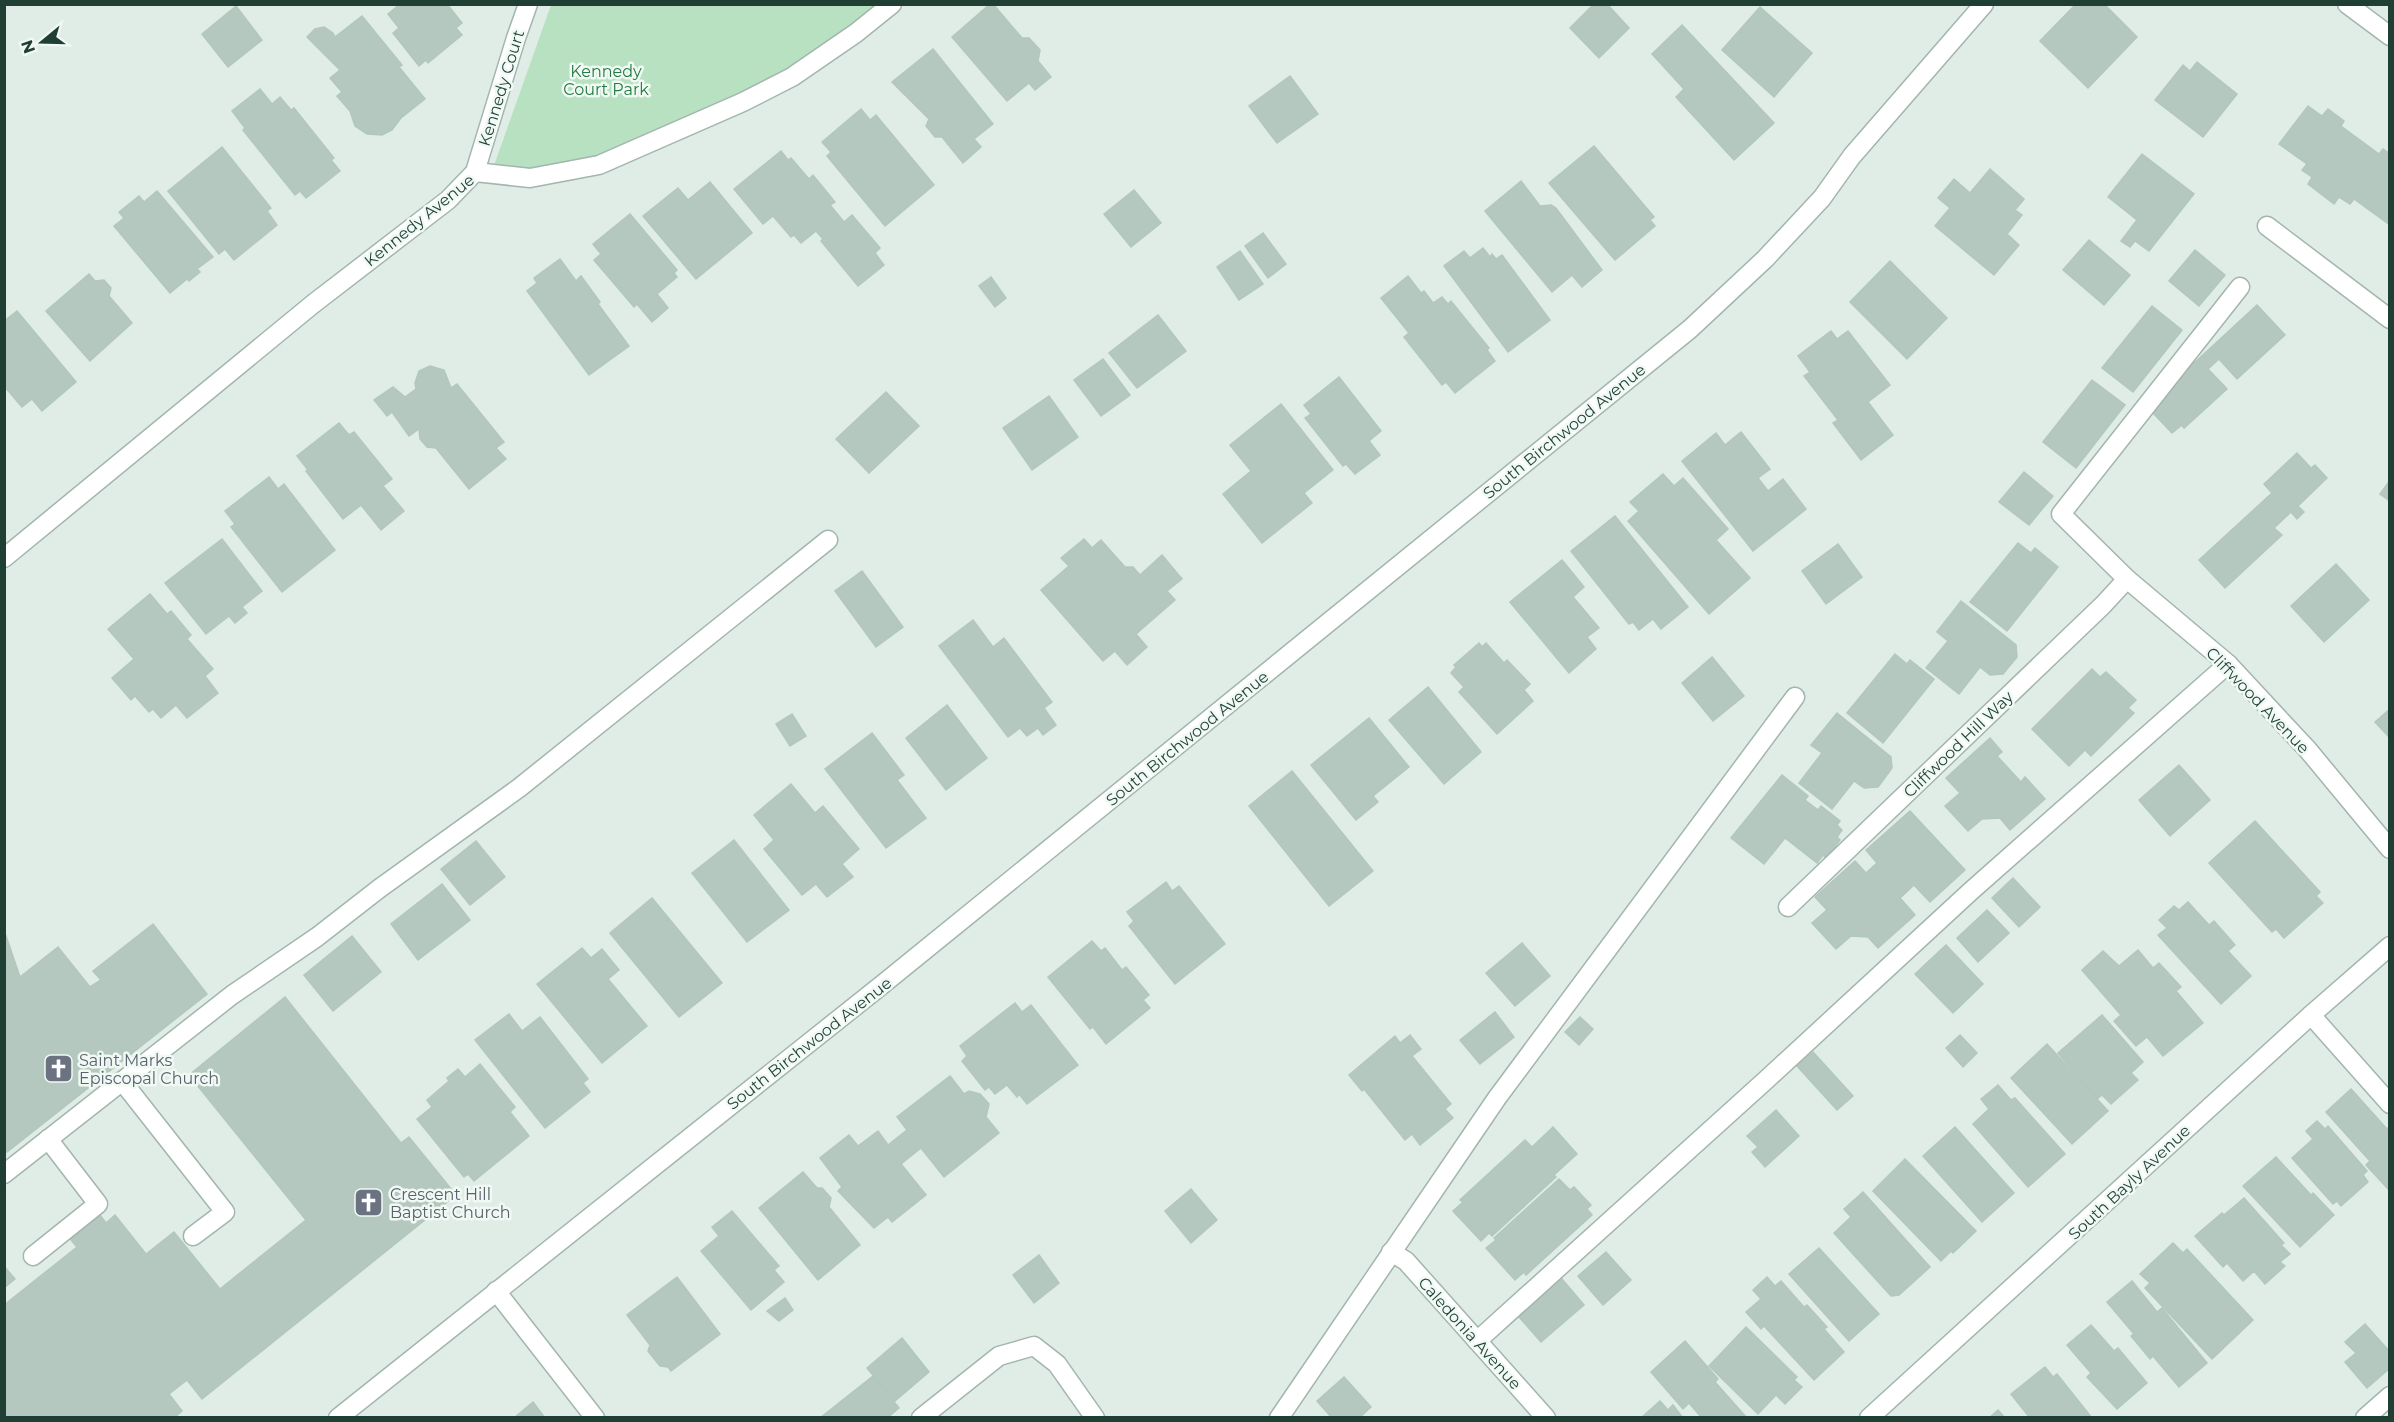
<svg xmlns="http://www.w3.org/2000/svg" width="2394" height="1422" font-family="Montserrat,sans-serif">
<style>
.green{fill:#b7e1c0}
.building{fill:#b5c8bf;stroke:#b2c7bd;stroke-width:1.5}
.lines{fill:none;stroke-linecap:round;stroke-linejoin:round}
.minor-casing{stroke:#a2b5ae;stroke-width:21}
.minor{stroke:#fff;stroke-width:18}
.labels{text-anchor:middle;stroke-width:5;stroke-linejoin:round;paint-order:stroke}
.park-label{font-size:16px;fill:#257b41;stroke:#f1f9f5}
.street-label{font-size:16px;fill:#1f3f35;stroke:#f1f9f5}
.worship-label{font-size:16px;fill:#5b616d;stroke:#f1f9f5;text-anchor:start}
</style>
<rect width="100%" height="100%" fill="#e0ede7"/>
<path class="green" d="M551,5H887L792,77L629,152L491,174Z"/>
<g class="building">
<path d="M400,4H447L462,23L456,28L462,35L428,63L426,60L419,66L393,33L399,28L388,14Z"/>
<path d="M990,4H993L1022,38H1029L1040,50L1038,61L1051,77L1035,90L1029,83L1007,101L952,37Z"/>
<path d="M1594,4H1607L1629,28L1599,58L1570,28Z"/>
<path d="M2076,4H2104L2137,37L2088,88L2040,41Z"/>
<path d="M236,6L262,40L228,67L202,34Z"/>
<path d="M1760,7L1812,53L1774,97L1722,50Z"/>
<path d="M362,16L402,65L399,67L425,99L401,118L392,130L382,135L367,134L355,126L350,111L337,96L342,92L330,78L340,70L307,37L315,29L324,27L333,33L335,37Z"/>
<path d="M1682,25L1774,123L1734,160L1676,97L1684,89L1652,54Z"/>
<path d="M933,49L993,124L974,139L981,147L963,163L942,137H935L926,126L929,119L892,82Z"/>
<path d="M2197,62L2237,94L2203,137L2155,100L2183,65L2190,71Z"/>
<path d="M1290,76L1318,114L1277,143L1249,106Z"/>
<path d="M260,89L272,104L280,97L291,110L294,108L334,158L331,160L340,171L306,198L300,191L295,195L243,130L245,128L232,111Z"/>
<path d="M2308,106L2322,116L2328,109L2344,121L2341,126L2379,154L2383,149L2390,154V225L2354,199L2350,204L2339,197L2334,204L2308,184L2312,177L2302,170L2307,164L2279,144Z"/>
<path d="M861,109L870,120L876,115L934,185L885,226L827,156L831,152L822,142Z"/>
<path d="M1594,146L1654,217L1650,220L1655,226L1615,260L1549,183Z"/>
<path d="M222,147L271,208L267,211L277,225L234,260L225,249L219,254L168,191Z"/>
<path d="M781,151L788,160L791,158L809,179L813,175L835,202L830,205L844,222L852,215L880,248L875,253L884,265L858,286L821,241L823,239L816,231L801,243L794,235L791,237L773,216L763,224L734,189Z"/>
<path d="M2142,154L2194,194L2149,251L2135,241L2130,247L2121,241L2137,220L2108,197Z"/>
<path d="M1990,169L2024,199L2015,210L2022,215L2007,234L2019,245L1994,275L1935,226L1950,208L1938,198L1954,179L1970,193Z"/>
<path d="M1521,181L1540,206L1551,205L1556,208L1602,270L1582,287L1572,275L1552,292L1485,211Z"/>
<path d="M710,182L752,233L696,279L643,216L678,188L688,200Z"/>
<path d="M1134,190L1161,223L1131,247L1104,214Z"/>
<path d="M157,191L213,257L197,269L200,272L189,281L187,279L170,293L114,226L124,218L119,212L139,196L144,202Z"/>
<path d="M630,214L677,270L674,273L677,277L657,294L668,308L652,322L637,304L634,307L594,260L601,254L593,244Z"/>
<path d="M1263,233L1286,264L1268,278L1245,246Z"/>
<path d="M2089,240L2130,275L2104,305L2063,270Z"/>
<path d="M1483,248L1490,257L1492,254L1496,259L1502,255L1550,320L1508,352L1444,266L1464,251L1470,258Z"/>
<path d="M2195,250L2225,275L2199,306L2169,281Z"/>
<path d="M1240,251L1263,284L1239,300L1217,267Z"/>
<path d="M560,259L576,281L581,276L600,302L598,304L629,346L589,375L527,291L537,283L534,278Z"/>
<path d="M1890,261L1947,318L1907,359L1850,302Z"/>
<path d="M89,274L95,281L104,280L111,288L109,296L132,323L90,361L46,311Z"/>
<path d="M1408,276L1421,293L1424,291L1433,303L1442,297L1448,304L1451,301L1489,348L1487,350L1495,361L1455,393L1446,382L1442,385L1404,337L1409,333L1381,298Z"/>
<path d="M991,277L1006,298L995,307L979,286Z"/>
<path d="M2257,305L2285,335L2237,379L2219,359L2208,369L2227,389L2184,428L2182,425L2172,433L2153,413L2154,400Z"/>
<path d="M2152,306L2182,330L2133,392L2102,368Z"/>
<path d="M17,311L76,382L42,411L32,399L22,407L4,386V321Z"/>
<path d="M1158,315L1186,351L1137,388L1109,353Z"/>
<path d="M1831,331L1837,339L1848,331L1890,385L1868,402L1893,435L1861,460L1833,423L1838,420L1804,376L1810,372L1798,356Z"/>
<path d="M1103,359L1130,395L1101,416L1074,380Z"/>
<path d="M430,366L444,370L451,388L457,384L504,442L496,448L506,459L469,489L436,448L427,447L420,439L419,429L409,436L392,412L387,416L374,400L393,387L405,397L416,389L415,383L419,371Z"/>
<path d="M1339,377L1381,431L1369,441L1380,455L1355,474L1346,464L1343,466L1305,418L1311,414L1304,405Z"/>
<path d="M2092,380L2125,405L2076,468L2043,442Z"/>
<path d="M886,392L919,426L869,473L836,439Z"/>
<path d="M1049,396L1078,437L1032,470L1003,428Z"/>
<path d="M1281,404L1333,470L1304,493L1312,503L1262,543L1223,494L1251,471L1230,445Z"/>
<path d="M339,423L349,435L354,432L392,479L383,486L404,511L381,530L361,505L343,519L306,471L308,470L297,456Z"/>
<path d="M1741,432L1770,469L1758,478L1768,491L1783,479L1806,509L1753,551L1682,461L1716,433L1725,445Z"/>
<path d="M2297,453L2311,468L2315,465L2327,478L2298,506L2304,512L2297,519L2291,512L2274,528L2282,535L2225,588L2199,560L2272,493L2264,484Z"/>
<path d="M2024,472L2053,496L2029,525L1999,502Z"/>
<path d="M1663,474L1674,486L1683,478L1728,529L1716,540L1750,578L1709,614L1628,521L1639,511L1630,502Z"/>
<path d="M269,477L278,489L284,484L335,550L282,592L231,527L235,524L225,511Z"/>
<path d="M2390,480V501L2380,494Z"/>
<path d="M1615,516L1688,607L1661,629L1653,619L1639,630L1633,622L1629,624L1571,551Z"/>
<path d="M222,539L262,591L242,607L247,613L235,623L229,616L206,634L165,583Z"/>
<path d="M1084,539L1092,548L1101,540L1125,567H1133L1140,575L1162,555L1182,579L1167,591L1175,600L1136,634L1147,647L1127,665L1115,651L1103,661L1041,590L1069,566L1061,558Z"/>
<path d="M2018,543L2031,553L2035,548L2058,567L2007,631L1970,602Z"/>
<path d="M1838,544L1862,577L1826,604L1802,571Z"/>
<path d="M1562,560L1584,587L1573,597L1599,628L1587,637L1596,649L1569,673L1510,602Z"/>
<path d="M2336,564L2369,600L2324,642L2291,606Z"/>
<path d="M862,571L903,627L876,647L835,591Z"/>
<path d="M150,594L167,614L171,611L191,635L187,639L213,669L205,676L218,693L187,718L176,705L161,718L153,709L149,712L135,696L131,700L112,678L134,659L108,629Z"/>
<path d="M1961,601L2016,645L2017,657L2003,674L1990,675L1980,667L1959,694L1926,668L1948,641L1937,632Z"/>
<path d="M973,620L993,647L1004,638L1052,702L1044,708L1056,725L1043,735L1038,728L1027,736L1020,728L1008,737L939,646Z"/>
<path d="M1479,643L1482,647L1486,643L1504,663L1507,660L1530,684L1524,690L1533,701L1497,734L1459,692L1464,687L1451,673L1456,667L1454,665Z"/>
<path d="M1895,654L1907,664L1910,660L1934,679L1883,743L1847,713Z"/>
<path d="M1712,657L1744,696L1713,721L1682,683Z"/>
<path d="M2092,669L2100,677L2106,672L2136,700L2128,708L2134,713L2091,756L2085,750L2069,766L2032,729Z"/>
<path d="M1428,687L1481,752L1444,784L1389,720Z"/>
<path d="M947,705L987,758L946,790L906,738Z"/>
<path d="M2390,709V738L2375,722Z"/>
<path d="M1837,713L1891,757L1892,768L1878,787L1864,788L1854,781L1832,809L1799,783L1822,753L1811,745Z"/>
<path d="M792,714L806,736L790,746L776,724Z"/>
<path d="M1369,718L1409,767L1373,796L1378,802L1356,820L1311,765Z"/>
<path d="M872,733L904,775L897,780L926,818L886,848L825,769Z"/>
<path d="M1990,738L2002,752L1997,756L2021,782L2025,777L2045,799L2010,830L2000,818L1982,819L1968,831L1945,806L1960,793L1946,778Z"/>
<path d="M2179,765L2210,800L2170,836L2139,800Z"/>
<path d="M1292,771L1373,871L1329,906L1249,806Z"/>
<path d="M1782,775L1808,796L1805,800L1818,810L1821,806L1840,821L1837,825L1842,830L1837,837L1840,840L1826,858L1823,855L1817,863L1785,838L1764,864L1731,838Z"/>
<path d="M791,784L815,813L823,806L859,849L842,864L853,877L827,897L816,884L802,895L764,849L774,840L754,815Z"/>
<path d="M1910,811L1965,870L1930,902L1914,885L1900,898L1915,915L1878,948L1868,937L1851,936L1836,949L1812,923L1827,910L1815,897L1855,861L1866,873L1877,863L1866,850Z"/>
<path d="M2255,821L2320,892L2316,896L2323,903L2284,938L2276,929L2272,932L2209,863Z"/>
<path d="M734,840L789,910L747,942L692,873Z"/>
<path d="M476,841L505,877L470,905L441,869Z"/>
<path d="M2013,878L2040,907L2019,927L1992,898Z"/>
<path d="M1166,882L1172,891L1179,886L1225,944L1175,984L1129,926L1134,921L1127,912Z"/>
<path d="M442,884L470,920L418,960L391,924Z"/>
<path d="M652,898L722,983L679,1017L610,933Z"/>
<path d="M2188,902L2209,925L2214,921L2235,945L2228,951L2251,976L2221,1004L2158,935L2167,928L2159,920L2174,906L2179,910Z"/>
<path d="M1987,910L2009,933L1978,962L1957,938Z"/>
<path d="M153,924L207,994L7,1152L4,1144V930L20,977L58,947L90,987L101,980L93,971Z"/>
<path d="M352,936L381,972L333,1011L304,975Z"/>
<path d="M1092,941L1101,951L1105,948L1122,970L1126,967L1149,995L1143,1000L1150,1008L1106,1044L1093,1027L1090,1029L1048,977Z"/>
<path d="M1522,943L1550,976L1515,1006L1486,973Z"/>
<path d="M1946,945L1983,984L1953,1013L1915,974Z"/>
<path d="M582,948L591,958L602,949L619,970L608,979L647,1026L602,1063L537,984Z"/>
<path d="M2138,950L2153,968L2159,963L2181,987L2176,991L2203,1023L2163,1056L2147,1037L2136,1046L2114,1021L2121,1015L2082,970L2103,951L2119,966Z"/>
<path d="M285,997L401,1143L409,1137L456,1195L202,1399L187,1380L169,1394L182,1411L174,1418H146L144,1415L141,1418H4V1305L77,1247L67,1235L97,1211L106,1223L115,1215L146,1254L174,1232L220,1289L306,1220L189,1075Z"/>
<path d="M1015,1003L1022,1012L1031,1005L1078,1065L1027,1104L1019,1094L1017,1097L1007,1085L995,1094L989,1087L985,1090L962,1061L967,1056L960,1046Z"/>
<path d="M1495,1012L1514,1037L1480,1064L1460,1040Z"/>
<path d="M509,1014L522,1031L540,1017L588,1079L583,1083L590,1092L545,1128L475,1040Z"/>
<path d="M2102,1015L2143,1062L2131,1073L2138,1080L2111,1104L2102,1095L2097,1099L2058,1053Z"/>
<path d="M1580,1017L1593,1029L1579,1045L1565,1032Z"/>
<path d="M1410,1035L1421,1049L1412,1056L1451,1104L1445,1109L1453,1118L1420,1145L1412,1134L1405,1140L1364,1089L1362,1091L1349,1075L1395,1036L1400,1043Z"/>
<path d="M1960,1035L1977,1053L1963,1067L1946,1048Z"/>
<path d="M2047,1044L2108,1111L2072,1144L2011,1078Z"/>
<path d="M1813,1052L1853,1096L1837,1110L1797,1066Z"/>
<path d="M480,1064L515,1107L510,1112L529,1136L474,1181L468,1174L464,1177L417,1119L432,1107L427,1100L449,1081L447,1078L458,1069L465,1077Z"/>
<path d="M950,1076L964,1094L969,1091L980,1094L989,1104L986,1117L999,1133L944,1177L921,1148L901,1164L926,1195L892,1222L888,1217L874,1228L838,1191L842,1187L820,1158L849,1135L858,1146L878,1131L888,1145L907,1130L897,1117Z"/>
<path d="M1998,1085L2011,1100L2015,1098L2065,1154L2028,1187L1973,1124L1989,1109L1981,1099Z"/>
<path d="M2351,1089L2387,1129L2390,1126V1191L2366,1165L2370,1161L2326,1112Z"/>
<path d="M1776,1110L1799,1136L1765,1167L1752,1152L1758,1147L1747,1136Z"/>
<path d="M2317,1121L2325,1129L2328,1126L2367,1171L2363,1175L2368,1182L2341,1206L2337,1201L2333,1204L2292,1158L2313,1139L2306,1131Z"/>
<path d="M1553,1127L1577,1154L1554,1175L1556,1177L1492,1236L1489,1233L1481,1241L1453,1211L1463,1202L1460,1200L1525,1140L1532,1147Z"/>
<path d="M1955,1127L2014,1193L1982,1222L1923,1156Z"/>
<path d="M2276,1157L2311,1195L2313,1193L2334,1215L2300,1247L2243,1186Z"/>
<path d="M1905,1159L1976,1231L1953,1253L1951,1251L1941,1261L1873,1191Z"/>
<path d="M803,1172L817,1188H822L831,1198L829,1207L860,1245L818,1280L759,1208Z"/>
<path d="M1559,1179L1570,1190L1574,1187L1591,1205L1587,1209L1592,1215L1526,1275L1524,1272L1515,1280L1486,1248L1496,1240L1494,1238Z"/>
<path d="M1191,1189L1217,1220L1191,1243L1165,1211Z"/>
<path d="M1863,1192L1930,1267L1899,1295L1891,1296L1834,1233L1851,1217L1844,1209Z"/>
<path d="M2244,1198L2284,1243L2281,1245L2290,1254L2280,1262L2285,1266L2265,1284L2254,1271L2243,1281L2227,1263L2223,1267L2195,1236L2222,1213L2224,1215Z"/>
<path d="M732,1211L779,1266L774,1270L784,1282L751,1310L701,1251L719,1236L712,1227Z"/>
<path d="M2173,1243L2183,1253L2187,1249L2253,1320L2212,1359L2145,1288L2150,1283L2140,1274Z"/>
<path d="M1819,1248L1879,1314L1849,1341L1789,1274Z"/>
<path d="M1606,1252L1631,1280L1603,1305L1578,1276Z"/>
<path d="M1039,1255L1059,1283L1034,1303L1013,1275Z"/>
<path d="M4,1266L15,1279L4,1288Z"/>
<path d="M677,1277L720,1334L671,1371L668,1367L660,1366L648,1351L650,1345L627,1315Z"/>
<path d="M1767,1277L1775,1286L1781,1281L1804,1307L1807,1305L1827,1327L1824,1329L1844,1352L1814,1380L1764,1326L1761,1329L1746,1312L1761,1299L1753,1290Z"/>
<path d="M1562,1279L1584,1305L1541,1342L1519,1317Z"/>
<path d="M2132,1281L2157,1312L2162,1308L2207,1363L2179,1387L2153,1356L2150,1359L2131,1336L2134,1334L2107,1302Z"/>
<path d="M785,1298L793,1310L779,1321L767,1311Z"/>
<path d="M2365,1324L2390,1352V1368L2367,1388L2345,1362L2356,1353L2345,1342Z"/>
<path d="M2091,1325L2114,1351L2118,1348L2147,1383L2117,1409L2087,1377L2091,1373L2067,1345Z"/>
<path d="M1746,1327L1797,1377L1794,1380L1802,1387L1785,1404L1776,1395L1758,1414L1709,1366Z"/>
<path d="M902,1338L929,1372L895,1401L867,1368Z"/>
<path d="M1685,1341L1718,1379L1715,1382L1747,1418H1702L1689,1403L1683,1409L1651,1372Z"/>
<path d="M2045,1367L2053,1377L2057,1374L2092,1418H2030L2011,1394Z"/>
<path d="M873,1376L899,1408L887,1418H820Z"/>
<path d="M1344,1377L1371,1407L1359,1418H1332L1317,1401Z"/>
<path d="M1660,1401L1668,1410L1673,1405L1683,1418H1641Z"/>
<path d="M533,1402L545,1418H514Z"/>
<path d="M1998,1410L2005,1418H1989Z"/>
</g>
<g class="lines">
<defs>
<g id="minor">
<path d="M2347,4L2390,36"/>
<path d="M475,172L530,178L599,165L743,102L792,77L856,33L892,4"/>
<path d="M2267,226L2390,319"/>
<path d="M2240,287L2061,514L2127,579L2228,664L2308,750L2390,849"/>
<path d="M4,558L313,304L448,200L475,172L516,38L528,4"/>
<path d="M1788,907L2103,605L2127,579"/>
<path d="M2311,1015L2390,1104"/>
<path d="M122,1081L225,1212L193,1236"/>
<path d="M4,1174L232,995L317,937L380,888L519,788L828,540"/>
<path d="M1391,1252L1406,1261L1546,1418"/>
<path d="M33,1256L98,1204L48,1139"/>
<path d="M496,1291L595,1418"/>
<path d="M1477,1341L1766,1080L1971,891L2228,664"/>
<path d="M338,1418L883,984L1690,329L1765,259L1822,198L1852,156L1984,4"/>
<path d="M921,1418L999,1356L1034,1346L1057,1364L1095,1418"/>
<path d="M1279,1418L1497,1098L1795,697"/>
<path d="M1869,1418L2311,1015L2390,946"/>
<path d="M2365,1418L2390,1396"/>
</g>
</defs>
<use href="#minor" class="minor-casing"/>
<use href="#minor" class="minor"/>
</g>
<defs>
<symbol id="church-square" viewBox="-11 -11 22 22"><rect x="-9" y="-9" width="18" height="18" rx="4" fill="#6b7280" stroke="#f1f9f5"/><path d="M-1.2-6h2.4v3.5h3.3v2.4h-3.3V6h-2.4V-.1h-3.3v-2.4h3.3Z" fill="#fff"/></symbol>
</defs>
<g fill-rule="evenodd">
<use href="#church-square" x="42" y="1052" width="33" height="33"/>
<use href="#church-square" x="352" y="1186" width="33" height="33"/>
</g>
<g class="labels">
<g class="park-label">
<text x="606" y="77">Kennedy<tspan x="606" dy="18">Court Park</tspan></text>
</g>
<g class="street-label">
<text transform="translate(501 88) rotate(-73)" y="6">Kennedy Court</text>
<text transform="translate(419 220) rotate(-39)" y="6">Kennedy Avenue</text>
<text transform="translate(1564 431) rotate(-39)" y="6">South Birchwood Avenue</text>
<text transform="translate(2258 700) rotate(46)" y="6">Cliffwood Avenue</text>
<text transform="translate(1187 738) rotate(-39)" y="6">South Birchwood Avenue</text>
<text transform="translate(1958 744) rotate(-44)" y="6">Cliffwood Hill Way</text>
<text transform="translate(809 1043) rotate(-38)" y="6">South Birchwood Avenue</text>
<text transform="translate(2129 1182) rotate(-43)" y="6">South Bayly Avenue</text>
<text transform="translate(1470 1333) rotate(48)" y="6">Caledonia Avenue</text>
</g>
<g class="worship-label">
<text x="79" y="1066">Saint Marks<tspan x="79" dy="18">Episcopal Church</tspan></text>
<text x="390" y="1200">Crescent Hill<tspan x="390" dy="18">Baptist Church</tspan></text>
</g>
</g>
<rect width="2394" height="1422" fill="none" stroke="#1f3f35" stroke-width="12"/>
<g transform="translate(42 42) rotate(251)" stroke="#f1f9f5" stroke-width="4.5" paint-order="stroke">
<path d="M0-4.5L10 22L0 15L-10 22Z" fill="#1f3f35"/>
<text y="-9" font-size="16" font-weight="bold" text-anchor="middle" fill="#1f3f35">N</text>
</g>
</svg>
